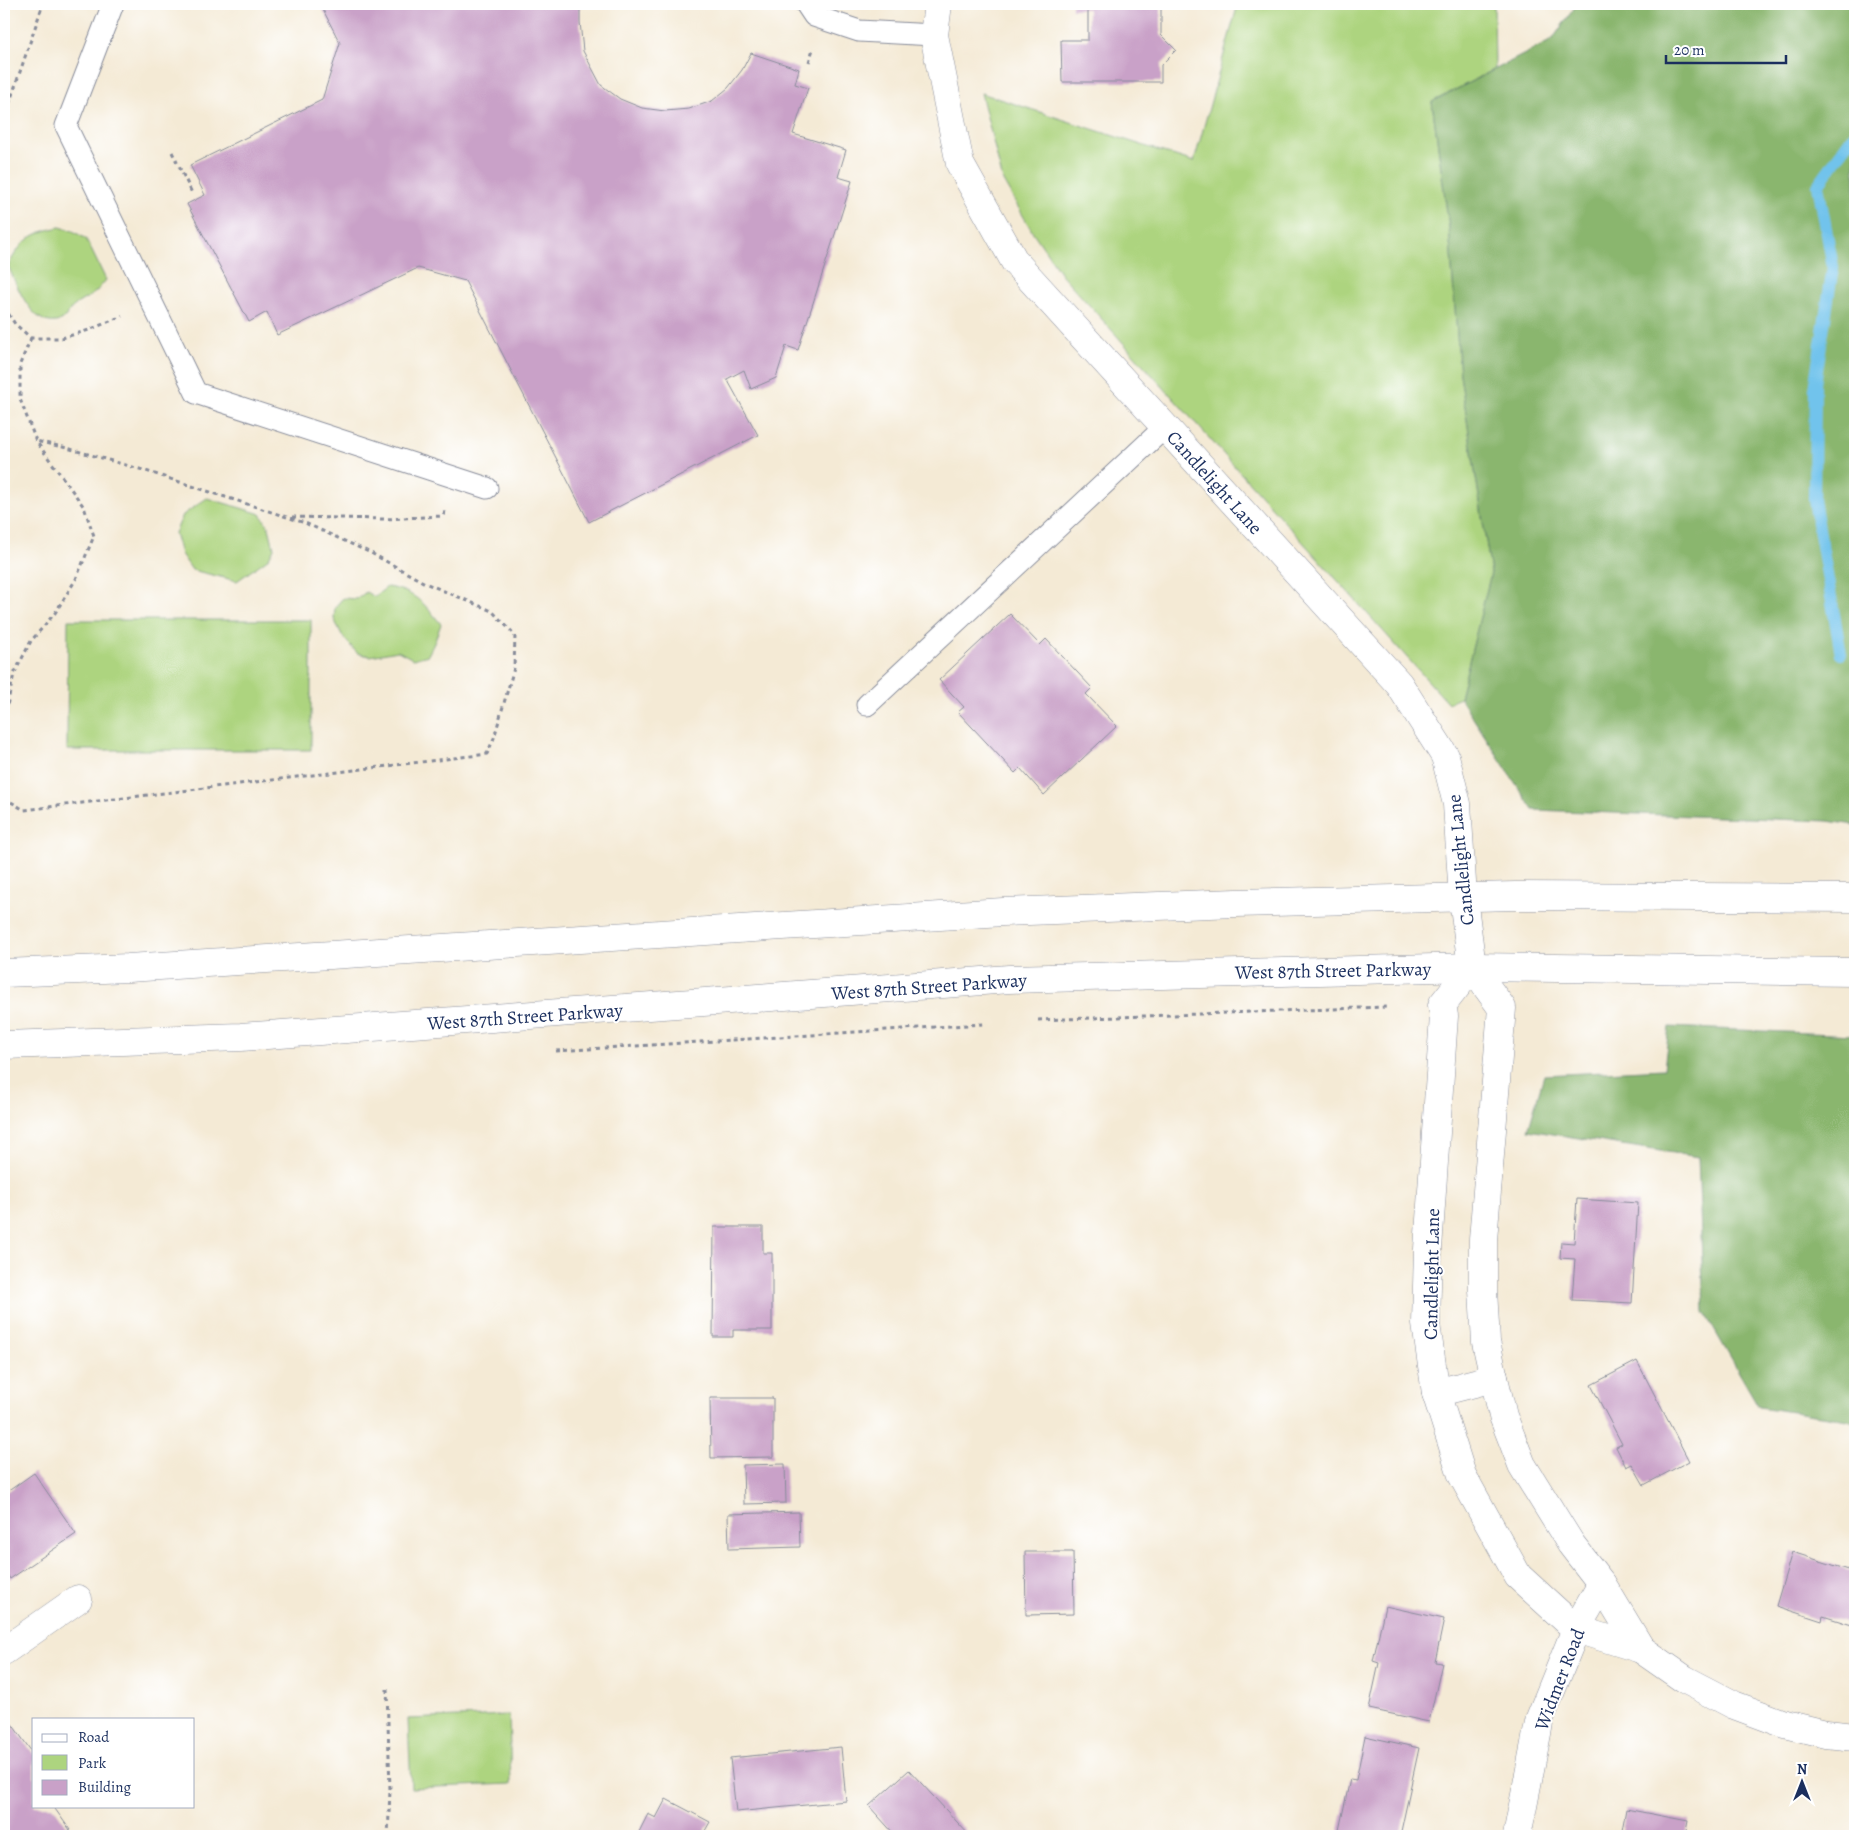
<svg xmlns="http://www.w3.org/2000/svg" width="1859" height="1840" font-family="Alegreya,serif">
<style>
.green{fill:#add47f;stroke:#64826e}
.forest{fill:#8ab66e;stroke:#527266}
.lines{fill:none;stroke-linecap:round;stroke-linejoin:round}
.stream{stroke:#71c3ec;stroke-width:12}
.building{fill:#c9a1c8}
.service-casing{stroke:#888c9a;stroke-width:23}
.minor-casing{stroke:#888c9a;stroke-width:29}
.primary-casing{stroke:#888c9a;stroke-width:29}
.path{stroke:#888c9a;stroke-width:3;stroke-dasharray:4 4;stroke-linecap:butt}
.service{stroke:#fff;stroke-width:21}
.minor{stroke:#fff;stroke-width:28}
.primary{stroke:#fff;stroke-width:28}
.labels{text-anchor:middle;stroke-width:4;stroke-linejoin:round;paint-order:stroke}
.street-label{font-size:19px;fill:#1b2f5e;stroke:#fff}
</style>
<rect width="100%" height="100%" fill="#fff"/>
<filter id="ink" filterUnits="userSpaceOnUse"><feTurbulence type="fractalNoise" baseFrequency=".02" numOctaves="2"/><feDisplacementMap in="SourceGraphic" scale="10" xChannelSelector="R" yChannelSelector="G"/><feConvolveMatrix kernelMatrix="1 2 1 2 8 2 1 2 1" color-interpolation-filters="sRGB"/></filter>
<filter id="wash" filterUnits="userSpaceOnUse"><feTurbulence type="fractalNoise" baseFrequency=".0096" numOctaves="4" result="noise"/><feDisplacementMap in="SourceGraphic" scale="20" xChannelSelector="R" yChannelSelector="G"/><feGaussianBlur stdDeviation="1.12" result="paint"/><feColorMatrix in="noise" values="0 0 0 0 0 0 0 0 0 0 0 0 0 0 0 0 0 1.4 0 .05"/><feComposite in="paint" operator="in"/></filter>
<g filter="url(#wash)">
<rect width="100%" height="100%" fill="#f4ead5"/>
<g class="green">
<path d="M1238,4H1494L1495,69L1432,102L1449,227L1460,375L1491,573L1460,698L1448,703L1062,275L1032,231L1003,181L981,93L1194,162Z"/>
<path d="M60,227L73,231L86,239L106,280C101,285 98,291 93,294C86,299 78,302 73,307C67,312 66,320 56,322C31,326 16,283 8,266C22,240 31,233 60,227Z"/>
<path d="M207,498L261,514L269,528L274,548L269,558L237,581L192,570L181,554L175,533L183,515Z"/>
<path d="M387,587C414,591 424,603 441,624L434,643L428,655L413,659L398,651L370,656L357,653L343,637L334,619L335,607L343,598L357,599L366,592L374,597Z"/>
<path d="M68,620H311V750H67Z"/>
<path d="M509,1715L511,1784L411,1788L408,1719Z"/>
</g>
<g class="forest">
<path d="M1577,4H1855V825L1827,821L1533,810L1460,698L1491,573L1460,375L1449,227L1432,102L1552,40Z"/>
<path d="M1669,1027L1855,1035V1421L1759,1407L1704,1312L1698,1157L1528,1130L1544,1075L1664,1069Z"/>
</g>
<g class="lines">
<path class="stream" d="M1841,654L1814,500L1815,383L1833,267L1818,185L1855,133"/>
</g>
<g id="blocks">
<g class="building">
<path d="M320,4H580V22L583,51L601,85L620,99L642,108L665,111L689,109L712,101L728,88L742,70L751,53L799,69L795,84L808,88L793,134L846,150L838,177L852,181L798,350L786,346L776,378L751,389L744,370L727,379L758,435L589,522L465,281L418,268L277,335L267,312L249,322L187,204L205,195L190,165L322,100L340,43Z"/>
<path d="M1072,4H1161V35L1176,50L1161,65V82H1062L1061,40H1088V9H1072Z"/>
<path d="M1010,614L1040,645L1046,639L1092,688L1086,694L1117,726L1044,795L1020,768L1015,773L958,712L964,707L939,680Z"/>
<path d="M1577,1199L1638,1203L1632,1303L1572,1300L1575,1259L1560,1258L1561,1242L1574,1243Z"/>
<path d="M714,1227H763V1253H772V1330H733V1337H713Z"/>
<path d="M1637,1361L1689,1461L1644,1485L1632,1464L1626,1467L1616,1447L1622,1444L1591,1385Z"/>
<path d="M710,1398H773V1457L711,1458Z"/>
<path d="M785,1464L786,1503L744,1504L743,1465Z"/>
<path d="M34,1473L76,1534L10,1579L4,1569V1488L7,1492Z"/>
<path d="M799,1512L800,1547L729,1549L728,1514Z"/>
<path d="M1025,1552H1073L1074,1614L1026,1615Z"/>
<path d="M1792,1552L1855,1572V1626L1823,1616L1822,1621L1776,1606Z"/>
<path d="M1385,1606L1444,1619L1435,1662L1442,1663L1429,1722L1369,1709L1379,1663L1373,1661Z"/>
<path d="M12,1724L34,1755V1806H53L70,1830L61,1836H4V1729Z"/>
<path d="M1365,1736L1419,1748L1400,1836H1346L1338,1835L1350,1779L1356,1780Z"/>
<path d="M841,1747L846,1801L736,1812L730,1758Z"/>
<path d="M909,1770L970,1836H896L869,1806Z"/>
<path d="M666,1799L710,1822L702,1836H637L648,1814L656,1818Z"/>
<path d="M1626,1809L1688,1821L1685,1836H1621Z"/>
</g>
</g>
</g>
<g filter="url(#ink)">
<use href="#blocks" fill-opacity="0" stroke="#888c9a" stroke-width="1"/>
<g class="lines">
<defs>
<g id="service">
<path d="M113,4L66,126L196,393L487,488"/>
<path d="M806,4L814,16L859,31L934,35"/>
<path d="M867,705L1165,427"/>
</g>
<g id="minor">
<path d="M938,4L934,35L960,164L1015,262L1399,684L1445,756L1457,804L1463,898L1472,967L1502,1008L1483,1240V1290L1486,1342L1494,1378L1503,1416L1522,1465L1571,1544L1602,1584L1641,1649"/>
<path d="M1472,967L1442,1005L1444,1016L1428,1249L1426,1324L1436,1393L1462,1475L1518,1576L1576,1629L1641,1649L1684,1679L1734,1705L1785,1724L1826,1734L1855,1737"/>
<path d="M1436,1393L1494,1378"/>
<path d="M4,1651L78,1599"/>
<path d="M1517,1836L1540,1718L1576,1629L1602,1584"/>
</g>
<g id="primary">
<path d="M4,973L128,968L1003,912L1236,903L1515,896L1855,898"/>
<path d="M4,1045L241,1037L1009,979L1472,967L1855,972"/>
</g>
</defs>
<use href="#service" class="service-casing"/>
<use href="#minor" class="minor-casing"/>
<use href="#primary" class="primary-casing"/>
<g class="path">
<path d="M809,62L813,49"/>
<path d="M4,119L43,4"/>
<path d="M172,152L192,193"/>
<path d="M4,307L15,324L31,338H62L89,330L122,316"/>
<path d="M31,338L20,364V399L36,441L84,507L94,536L76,579L55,613L31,641L14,674L4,719V772L8,800L24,810L487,754L494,738L514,668L515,635L492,611L425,583L371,553L305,523L143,470L67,448L36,441"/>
<path d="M292,517L385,519L443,516L446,509"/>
<path d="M1038,1020L1386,1007"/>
<path d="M556,1051L984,1024"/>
<path d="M387,1689L390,1790L388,1836"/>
</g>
<use href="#service" class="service"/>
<use href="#minor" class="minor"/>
<use href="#primary" class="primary"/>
</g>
</g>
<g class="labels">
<g class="street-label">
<text transform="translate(1215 482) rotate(48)" y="7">Candlelight Lane</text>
<text transform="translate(1460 860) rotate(-96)" y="7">Candlelight Lane</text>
<text transform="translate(1333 970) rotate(-1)" y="7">West 87th Street Parkway</text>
<text transform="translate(929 986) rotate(-4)" y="7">West 87th Street Parkway</text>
<text transform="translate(525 1016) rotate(-4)" y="7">West 87th Street Parkway</text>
<text transform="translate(1431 1274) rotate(-89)" y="7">Candlelight Lane</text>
<text transform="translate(1559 1679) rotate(-69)" y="7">Widmer Road</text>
</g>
</g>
<rect width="1859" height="1840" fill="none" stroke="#fff" stroke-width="20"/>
<rect x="32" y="1718" width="162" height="90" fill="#ffffff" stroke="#a4acbf"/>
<rect x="42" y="1734" width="25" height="8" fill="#ffffff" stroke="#a4acbf"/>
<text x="78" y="1742" font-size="15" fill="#1b2f5e">Road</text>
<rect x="42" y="1755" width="25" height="15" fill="#add47f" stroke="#a4acbf"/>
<text x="78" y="1768" font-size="15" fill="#1b2f5e">Park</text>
<rect x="42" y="1780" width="25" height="15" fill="#c9a1c8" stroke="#a4acbf"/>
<text x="78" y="1792" font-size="15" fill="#1b2f5e">Building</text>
<g transform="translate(1802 1782)" stroke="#ffffff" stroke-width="4" paint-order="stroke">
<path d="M0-4L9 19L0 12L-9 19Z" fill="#1b2f5e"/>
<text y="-8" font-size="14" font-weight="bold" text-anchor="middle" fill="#1b2f5e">N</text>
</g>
<path d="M1666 55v8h120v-8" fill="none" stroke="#1b2f5e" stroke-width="2.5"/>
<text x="1674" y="55" font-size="15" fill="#1b2f5e" stroke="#ffffff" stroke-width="4" paint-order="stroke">20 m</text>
</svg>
